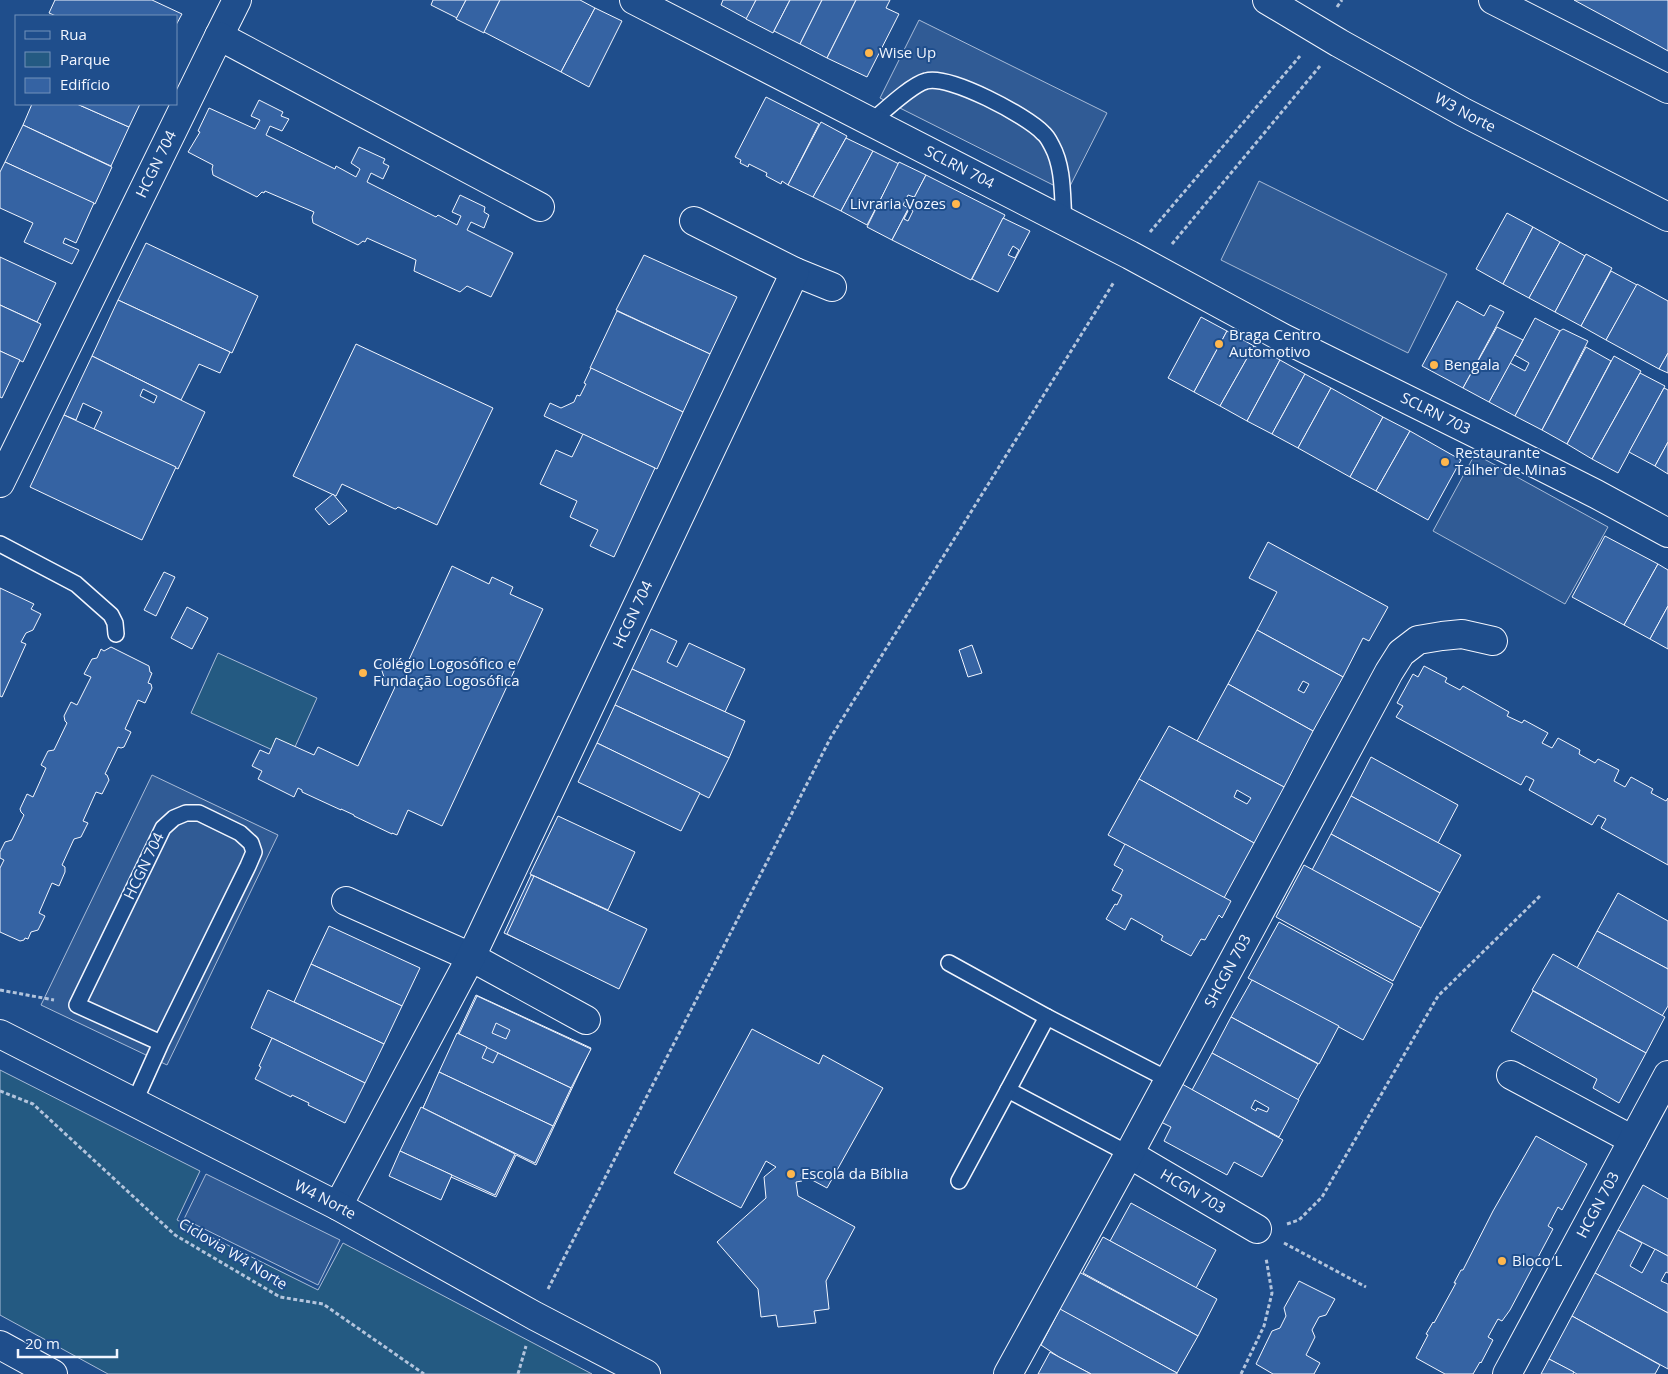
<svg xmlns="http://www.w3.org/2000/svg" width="1668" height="1374" font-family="'Open Sans',sans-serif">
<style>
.green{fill:#245a82;stroke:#a8bbd7}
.parking{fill:#305b95;stroke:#a8bbd7}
.building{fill:#3563a3;stroke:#f2f6ff;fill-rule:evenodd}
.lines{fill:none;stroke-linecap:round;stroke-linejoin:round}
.lane-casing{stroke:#f2f6ff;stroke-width:18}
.street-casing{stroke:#f2f6ff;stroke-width:30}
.secondary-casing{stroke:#f2f6ff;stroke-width:30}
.primary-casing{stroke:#f2f6ff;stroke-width:30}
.path{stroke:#b3c4dc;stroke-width:3;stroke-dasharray:4 2.5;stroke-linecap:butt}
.lane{stroke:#1f4e8c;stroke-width:15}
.street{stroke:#1f4e8c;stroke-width:28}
.secondary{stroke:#1f4e8c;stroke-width:28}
.primary{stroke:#1f4e8c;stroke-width:28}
.poi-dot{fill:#ffb74d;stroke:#1f4e8c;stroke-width:2}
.labels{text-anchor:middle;stroke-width:4;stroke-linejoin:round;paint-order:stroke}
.poi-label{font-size:15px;fill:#f2f6ff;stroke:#1f4e8c;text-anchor:start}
.street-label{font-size:15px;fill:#f2f6ff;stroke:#1f4e8c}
</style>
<rect width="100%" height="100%" fill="#1f4e8c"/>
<g class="green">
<path d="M218,653L317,698L290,758L191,713Z"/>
<path d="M0,1070L200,1171L177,1220L318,1290L343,1243L592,1374H108L0,1315Z"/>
</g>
<g class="parking">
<path d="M919,20L1107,113L1067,192L880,98Z"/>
<path d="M1259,181L1447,274L1408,353L1221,260Z"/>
<path d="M1475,454L1608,527L1565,604L1433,531Z"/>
<path d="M152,775L278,835L167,1065L41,1005Z"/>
<path d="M206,1174L340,1240L318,1285L184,1219Z"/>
</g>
<g class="building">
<path d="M55,0H152L182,14L176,25V16H56L49,13Z"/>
<path d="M433,0H466L457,18L431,5Z"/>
<path d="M466,0H500L484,33L456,19Z"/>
<path d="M500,0H580L595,8L561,72L484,32Z"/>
<path d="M723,0H756L747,19L721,5Z"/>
<path d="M756,0H790L773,33L746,19Z"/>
<path d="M790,0H822L800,44L774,31Z"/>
<path d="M822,0H856L827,58L800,44Z"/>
<path d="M856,0H890L886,8L899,14L867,77L827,58Z"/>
<path d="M1574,0H1668V51L1661,47Z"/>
<path d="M595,8L622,21L589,87L561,72Z"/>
<path d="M766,97L819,124L788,185L782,181L781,184L766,176L767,173L749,164L748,167L740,163L741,160L735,157Z"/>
<path d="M259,100L283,112L281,116L289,119L282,131L270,126L266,135L335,169L336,166L356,177L360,169L351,163L359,147L385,159L383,163L389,166L383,179L371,173L367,182L436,217L438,215L457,225L461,216L452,212L460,195L485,207L484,212L489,215L484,228L471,222L467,230L513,253L491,297L467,286L460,292L414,271L416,260L367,238L365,242L363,241L358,245L313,223L312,217L314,212L265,191L264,193L262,192L257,197L213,175L212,169L213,165L188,152L200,132L198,131L209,108L255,129L260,120L251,116Z"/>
<path d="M32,104H77L129,127L111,166L23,125Z"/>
<path d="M77,104H140L129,127Z"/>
<path d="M821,122L847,136L813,197L788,185Z"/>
<path d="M23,125L112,167L95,204L5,162Z"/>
<path d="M846,138L873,151L841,211L813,197Z"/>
<path d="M873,151L899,164L867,225L841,211Z"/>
<path d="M5,162L94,203L76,243L65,238L63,243L79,250L72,264L24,242L33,223L0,208V172Z"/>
<path d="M899,162L926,175L892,240L867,227ZM908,195L914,197L908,208L903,205Z"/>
<path d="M926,175L1005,215L971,280L892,240ZM909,209L913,211L908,221L904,219Z"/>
<path d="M1507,213L1533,227L1503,284L1476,269Z"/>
<path d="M1003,218L1030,231L998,292L972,279ZM1013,246L1019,250L1015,258L1008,255Z"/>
<path d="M1533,227L1560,242L1529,298L1503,284Z"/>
<path d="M1560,242L1585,256L1555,312L1529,298Z"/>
<path d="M146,243L258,296L232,353L118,300Z"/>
<path d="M1586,254L1612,268L1581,326L1555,312Z"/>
<path d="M644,255L737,297L710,354L616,310Z"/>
<path d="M0,257L56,283L37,322L0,305Z"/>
<path d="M1611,271L1637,285L1606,340L1581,326Z"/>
<path d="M1637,284L1668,301V353L1659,369L1606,340Z"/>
<path d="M118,300L230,352L220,373L199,364L181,400L92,356Z"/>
<path d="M1457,301L1484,316L1490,305L1504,312L1463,388L1422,366Z"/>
<path d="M0,305L41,324L23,362L0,351Z"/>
<path d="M617,311L710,354L683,412L590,368Z"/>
<path d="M1201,317L1227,331L1194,392L1168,378Z"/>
<path d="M1535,318L1560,331L1515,416L1489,402L1510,363L1525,371L1529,363L1515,355Z"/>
<path d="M1497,327L1523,340L1489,402L1463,388Z"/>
<path d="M1563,329L1588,341L1542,430L1515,416L1560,331Z"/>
<path d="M1227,331L1254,346L1220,406L1194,392Z"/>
<path d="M356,344L493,408L437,525L398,507L396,509H395L342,484L336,496L293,476Z"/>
<path d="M1254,346L1280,360L1247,421L1220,406Z"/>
<path d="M1586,347L1611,361L1567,444L1542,430Z"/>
<path d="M0,351L20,360L2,398L0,397Z"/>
<path d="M1668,353V373L1659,369Z"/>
<path d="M92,356L205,412L178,469L94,429L102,412L83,403L76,420L64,415ZM143,389L157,396L154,403L140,396Z"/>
<path d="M1614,356L1641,371L1592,459L1567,444Z"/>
<path d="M1280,360L1305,374L1272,434L1247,421Z"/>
<path d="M591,368L683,412L657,469L544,416L550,403L561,408L574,402L577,395L580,396L586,384L584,383Z"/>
<path d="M1640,373L1665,386L1618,473L1592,459Z"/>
<path d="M1305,374L1331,388L1298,448L1272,434Z"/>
<path d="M1331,388L1383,417L1350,477L1298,448Z"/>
<path d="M1664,388L1668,390V442L1655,466L1629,452Z"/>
<path d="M64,415L176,467L142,540L30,487Z"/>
<path d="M1383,417L1410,431L1376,491L1350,477Z"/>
<path d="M1410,431L1461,460L1428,520L1376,491Z"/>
<path d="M583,434L655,468L614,557L590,546L598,530L570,517L577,501L540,484L556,450L572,457Z"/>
<path d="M1668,442V474L1655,466Z"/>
<path d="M333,494L347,511L329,525L315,509Z"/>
<path d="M1605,536L1658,564L1624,625L1572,597Z"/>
<path d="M1268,542L1388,607L1369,641L1363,638L1343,677L1257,630L1277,592L1249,578Z"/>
<path d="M1658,564L1668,570V606L1650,639L1624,625Z"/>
<path d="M452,566L489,584L492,577L513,587L510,594L543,609L442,826L408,810L397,835L392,833V834L354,816V815L341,809V810L302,792V790L298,788L294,797L258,779L262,771L252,766L260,750L269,754L276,738L314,755L318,747L358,766L395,687L386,683L380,665L400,658L407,664Z"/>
<path d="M164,572L175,577L156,616L144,610Z"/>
<path d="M0,588L34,604L31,609L41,614L33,630L26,633L21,642L26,644L2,697L0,696Z"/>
<path d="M1668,606V649L1650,639Z"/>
<path d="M187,607L208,618L192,649L171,638Z"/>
<path d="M651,629L677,641L667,662L677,667L689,643L745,669L725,712L632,669Z"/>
<path d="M1257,630L1343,677L1313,731L1228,684ZM1303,681L1309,684L1304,693L1298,690Z"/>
<path d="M972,645L982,673L968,677L959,650Z"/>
<path d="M111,647L149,666L150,672L152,673L148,683L151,684L152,688L145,703L138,700L125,729L131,732L124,747L121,748L118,747L105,774L107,775L109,780L102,794L96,792L83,821L88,823L81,837L74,839L62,865L65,867V872L59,886L52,883L39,913L45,916L38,930L31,932L28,939L25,938L24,940L20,941L0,932V868L4,860L0,858V852L5,842L12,840L24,815L21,812L20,809L27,794L33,797L46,768L41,765L48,751L54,750L67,723L65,721L64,716L71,702L77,705L91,677L84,674L92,659L97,658L101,649L104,651Z"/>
<path d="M1424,666L1447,678L1445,682L1460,690L1463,686L1509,712L1507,716L1522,723L1524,720L1548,733L1542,743L1552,748L1558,738L1580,750L1579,754L1595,763L1598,759L1619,770L1614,781L1625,787L1631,777L1653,789L1651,793L1666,801L1668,798V865L1601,828L1606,819L1598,815L1592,825L1529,790L1534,780L1526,776L1521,785L1396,717L1403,706L1397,703L1413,674L1418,677Z"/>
<path d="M632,669L745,721L729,758L615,705Z"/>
<path d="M1228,684L1313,731L1284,787L1197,741Z"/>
<path d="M615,705L729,758L709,798L597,743Z"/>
<path d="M1169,726L1284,787L1254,843L1139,779ZM1237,790L1251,798L1247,804L1234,797Z"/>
<path d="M597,743L700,793L681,831L578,782Z"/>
<path d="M1371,757L1458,805L1438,843L1351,796Z"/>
<path d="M1139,779L1254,843L1224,898L1108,835Z"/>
<path d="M1351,796L1461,855L1440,893L1331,834Z"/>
<path d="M558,816L635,852L608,910L530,874Z"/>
<path d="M1331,834L1440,893L1421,928L1312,870Z"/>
<path d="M1125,844L1231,901L1222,918L1219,915L1205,940L1201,939L1191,956L1161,940L1163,936L1131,918L1125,930L1106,919L1115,904L1117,905L1122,895L1112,890L1123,870L1114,865Z"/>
<path d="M1304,865L1421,928L1393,981L1276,917Z"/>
<path d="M531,875L646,929L619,986L504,933Z"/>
<path d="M534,876L647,929L619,989L507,934Z"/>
<path d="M1618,893L1668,921V969L1597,931Z"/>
<path d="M1279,922L1393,984L1363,1040L1248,978Z"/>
<path d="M329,926L420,968L402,1006L311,964Z"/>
<path d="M1597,931L1668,969V1006L1662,1016L1577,968Z"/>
<path d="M1553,954L1665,1017L1646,1053L1532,990Z"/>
<path d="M311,964L402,1006L384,1044L294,1002Z"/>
<path d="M1252,980L1339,1026L1319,1064L1231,1017Z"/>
<path d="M268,990L384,1044L365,1083L251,1028Z"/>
<path d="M1533,991L1646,1053L1619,1103L1593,1088L1597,1079L1511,1031Z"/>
<path d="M476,995L591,1048L536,1165L516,1155L496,1197L451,1177L441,1199L391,1176Z"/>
<path d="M477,996L591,1049L571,1088L459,1034ZM496,1023L510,1030L506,1039L492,1033Z"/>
<path d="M1231,1017L1318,1064L1298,1100L1212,1053Z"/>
<path d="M752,1029L819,1064L823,1055L883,1088L827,1188L801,1174L802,1181L796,1182L798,1196L855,1227L826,1281L829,1309L814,1311L816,1323L778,1327L776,1315L761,1317L758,1289L717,1242L766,1198L764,1177L776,1167L766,1161L741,1208L674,1173Z"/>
<path d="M457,1033L487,1047L482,1058L493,1063L498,1053L571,1088L553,1126L439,1072Z"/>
<path d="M272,1038L365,1083L345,1123L308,1105L309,1103L292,1095L291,1097L255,1079L261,1067L259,1066Z"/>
<path d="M1212,1053L1299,1100L1279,1137L1192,1090ZM1255,1100L1269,1108L1267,1112L1257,1108L1256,1111L1251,1108Z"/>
<path d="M439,1072L553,1126L535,1163L423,1108Z"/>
<path d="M1182,1084L1283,1140L1262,1177L1234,1162L1227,1175L1164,1141L1171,1127L1161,1122Z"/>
<path d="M421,1107L515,1154L495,1195L400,1151Z"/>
<path d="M1536,1136L1587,1164L1562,1210L1558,1207L1548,1226L1553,1229L1510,1310L1502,1321L1498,1319L1488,1337L1493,1340L1481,1363L1480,1362L1473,1374H1445L1416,1358L1428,1335L1426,1334L1433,1322L1434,1323L1456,1283H1454L1461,1270H1463L1493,1211Z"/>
<path d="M400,1151L452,1175L441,1200L389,1176Z"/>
<path d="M1643,1185L1668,1199V1256L1618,1230Z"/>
<path d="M1131,1203L1216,1250L1196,1288L1110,1241Z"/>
<path d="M1618,1230L1642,1243L1630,1266L1642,1273L1655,1249L1668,1256V1273L1666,1272L1661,1281L1668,1284V1313L1595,1273Z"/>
<path d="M1103,1237L1217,1299L1198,1336L1083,1273Z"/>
<path d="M1079,1272L1198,1336L1177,1373L1059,1309Z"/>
<path d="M1595,1273L1668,1313V1369L1572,1316Z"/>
<path d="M1299,1281L1335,1299L1326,1315L1319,1317L1312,1330L1315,1337L1306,1355L1320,1363L1314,1374H1273L1256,1364L1272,1331L1280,1328L1286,1316L1284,1308Z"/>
<path d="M1060,1309L1177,1373V1374H1091L1059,1357L1041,1345Z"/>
<path d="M1572,1316L1660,1365L1655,1374H1577L1549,1359Z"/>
<path d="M1050,1352L1059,1357L1091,1374H1038Z"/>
<path d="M1549,1359L1574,1372L1573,1374H1541Z"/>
</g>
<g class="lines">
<defs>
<g id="lane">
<path d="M871,122C884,111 911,85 926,81C949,74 1027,116 1043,133C1047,136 1050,142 1052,146C1064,168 1062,197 1064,221"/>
<path d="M0,544L76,584L111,615L115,623L116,634"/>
<path d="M949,963L1047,1017L1008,1090L1129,1154"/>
<path d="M1047,1017L1169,1080"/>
<path d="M134,1103L161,1043L248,866L254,852L251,843L240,833L199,813H186L174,818L163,828L77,1005L161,1043"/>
<path d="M959,1181L1008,1090"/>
</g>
<g id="street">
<path d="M219,36L237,0"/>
<path d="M795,272L832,287"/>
<path id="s1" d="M0,483L219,36L540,207"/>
<path d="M346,901L471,957L586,1020"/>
<path d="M1511,1075L1633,1140"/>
<path id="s2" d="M1129,1154L1257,1229"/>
<path id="s3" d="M338,1206L471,957L795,272L694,221"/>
<path id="s4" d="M1008,1374L1129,1154L1389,672L1401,653L1418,640L1442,636L1462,634L1493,641"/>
<path id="s5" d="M1507,1374L1668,1075"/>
</g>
<g id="secondary">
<path id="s6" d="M634,0L1130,255L1283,338L1495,443L1596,494L1668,533"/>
<path id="s7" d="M0,1034L338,1206L535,1316L646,1374"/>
<path d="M0,1345L53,1374"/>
</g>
<g id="primary">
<path id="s8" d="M1267,0L1339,43L1463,112L1668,217"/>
<path d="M1493,0L1668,89"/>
</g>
</defs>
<use href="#lane" class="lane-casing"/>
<use href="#street" class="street-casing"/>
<use href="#secondary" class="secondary-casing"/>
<use href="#primary" class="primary-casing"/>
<g class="path">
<path d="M1337,7L1342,0"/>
<path d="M1150,232L1300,56"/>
<path d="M1172,244L1320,66"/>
<path d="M0,990L54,1000"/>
<path d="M0,1091L33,1104L175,1235L280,1297L323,1304L424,1374"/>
<path d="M1287,1224L1299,1220L1322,1197L1438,996L1541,895"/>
<path d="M1284,1243L1366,1287"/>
<path d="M548,1289L831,737L1114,282"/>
<path d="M518,1374L526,1346"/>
<path d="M1241,1374L1264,1326L1272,1293L1266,1258"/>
</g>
<use href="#lane" class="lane"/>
<use href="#street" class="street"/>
<use href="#secondary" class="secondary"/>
<use href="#primary" class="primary"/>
</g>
<g class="poi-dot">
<circle cx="869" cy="53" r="5"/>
<circle cx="956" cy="204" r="5"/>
<circle cx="1219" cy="344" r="5"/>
<circle cx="1434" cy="365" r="5"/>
<circle cx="1445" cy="462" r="5"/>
<circle cx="363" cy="673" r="5"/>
<circle cx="791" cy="1174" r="5"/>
<circle cx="1502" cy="1261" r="5"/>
</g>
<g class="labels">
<g class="poi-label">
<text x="879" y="58">Wise Up</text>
<text x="946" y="209" text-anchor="end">Livraria Vozes</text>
<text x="1229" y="340">Braga Centro<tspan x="1229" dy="17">Automotivo</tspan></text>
<text x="1444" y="370">Bengala</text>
<text x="1455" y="458">Restaurante<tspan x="1455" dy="17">Talher de Minas</tspan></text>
<text x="373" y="669">Colégio Logosófico e<tspan x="373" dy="17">Fundação Logosófica</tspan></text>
<text x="801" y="1179">Escola da Bíblia</text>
<text x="1512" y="1266">Bloco L</text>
</g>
<g class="street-label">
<text dy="5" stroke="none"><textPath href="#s8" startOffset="228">W3 Norte</textPath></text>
<text dy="5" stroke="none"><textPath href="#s1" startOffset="355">HCGN 704</textPath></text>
<text dy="5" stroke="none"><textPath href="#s6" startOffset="366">SCLRN 704</textPath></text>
<text dy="5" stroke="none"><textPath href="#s6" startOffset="902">SCLRN 703</textPath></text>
<text dy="5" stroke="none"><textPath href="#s3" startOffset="661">HCGN 704</textPath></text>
<text transform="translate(144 866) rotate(-64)" y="5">HCGN 704</text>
<text dy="5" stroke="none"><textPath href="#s4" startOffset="459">SHCGN 703</textPath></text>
<text dy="5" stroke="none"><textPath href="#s2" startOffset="74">HCGN 703</textPath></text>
<text dy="5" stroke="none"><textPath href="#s7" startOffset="365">W4 Norte</textPath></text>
<text dy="5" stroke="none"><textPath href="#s5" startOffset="192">HCGN 703</textPath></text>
<text transform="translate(233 1254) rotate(31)" y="5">Ciclovia W4 Norte</text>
</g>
</g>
<rect x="15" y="15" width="162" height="90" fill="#1f4e8c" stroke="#7391ba"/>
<rect x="25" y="31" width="25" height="8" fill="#1f4e8c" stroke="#7391ba"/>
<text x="60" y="40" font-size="15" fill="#f2f6ff">Rua</text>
<rect x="25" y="52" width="25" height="15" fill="#245a82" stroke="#7391ba"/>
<text x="60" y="65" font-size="15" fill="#f2f6ff">Parque</text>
<rect x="25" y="78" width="25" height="15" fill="#3563a3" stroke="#7391ba"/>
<text x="60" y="90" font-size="15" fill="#f2f6ff">Edifício</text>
<path d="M18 1349v8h99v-8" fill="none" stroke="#f2f6ff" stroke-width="2.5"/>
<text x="25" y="1349" font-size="15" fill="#f2f6ff" stroke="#1f4e8c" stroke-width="4" paint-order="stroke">20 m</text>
</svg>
